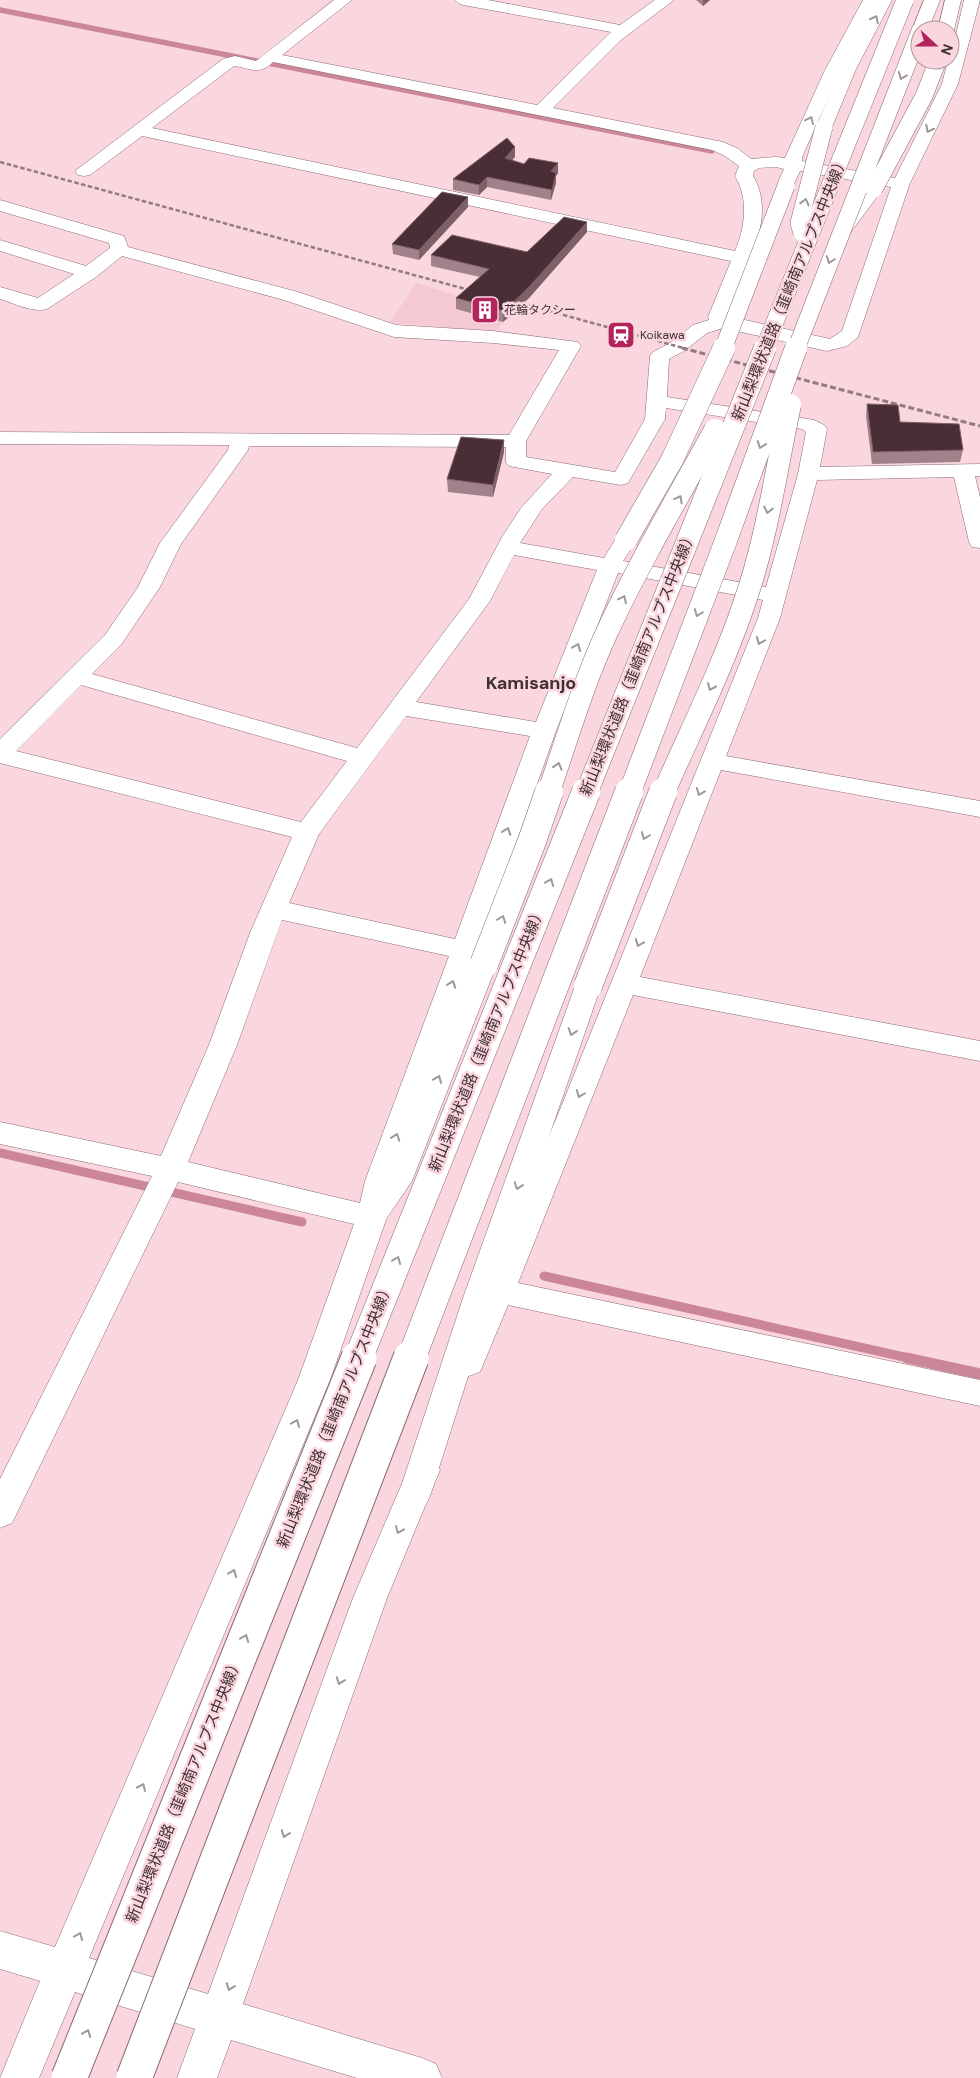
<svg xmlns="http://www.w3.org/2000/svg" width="980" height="2078" font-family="'DM Sans','Noto Sans JP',sans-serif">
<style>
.built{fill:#f5c9d3}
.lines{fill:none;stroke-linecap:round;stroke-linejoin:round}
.stream-far2{stroke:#cb8697;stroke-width:5.5}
.stream-far1{stroke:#cb8697;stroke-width:9}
.stream{stroke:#cb8697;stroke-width:11}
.minor-casing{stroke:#8a6b72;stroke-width:1}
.highway-casing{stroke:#8a6b72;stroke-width:1}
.minor{fill:#fff;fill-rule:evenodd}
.highway{fill:#fff;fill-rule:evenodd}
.rail-far1{stroke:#937b80;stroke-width:2.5;stroke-dasharray:4.5 2.5;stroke-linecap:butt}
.rail{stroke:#937b80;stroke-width:3;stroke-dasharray:6 3;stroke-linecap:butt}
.minor-bridge-far1-casing{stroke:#8a6b72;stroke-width:18;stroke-linecap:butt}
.minor-bridge-casing{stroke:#8a6b72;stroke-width:23;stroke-linecap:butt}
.highway-bridge-far3-casing{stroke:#8a6b72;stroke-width:18;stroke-linecap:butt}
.highway-bridge-far2-casing{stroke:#8a6b72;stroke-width:23;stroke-linecap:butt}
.highway-bridge-far1-casing{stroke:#8a6b72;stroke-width:29;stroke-linecap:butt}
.highway-bridge-casing{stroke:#8a6b72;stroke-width:37;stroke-linecap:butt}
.minor-bridge-far1{stroke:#fff;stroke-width:17}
.minor-bridge{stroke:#fff;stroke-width:22}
.highway-bridge-far3{stroke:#fff;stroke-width:17}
.highway-bridge-far2{stroke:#fff;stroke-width:22}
.highway-bridge-far1{stroke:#fff;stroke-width:28}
.highway-bridge{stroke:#fff;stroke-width:35}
.wall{fill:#a2828a}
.shaded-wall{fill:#7e6068}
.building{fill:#492e35;stroke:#7e6068}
.oneway{stroke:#9e9899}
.labels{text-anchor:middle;stroke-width:5;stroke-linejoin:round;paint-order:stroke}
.far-poi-label{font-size:12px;fill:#3e3033;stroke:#fad6de;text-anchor:start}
.street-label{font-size:15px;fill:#3e3033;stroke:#fad6de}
.quarter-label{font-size:18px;font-weight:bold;fill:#3e3033;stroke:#fad6de}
</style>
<rect width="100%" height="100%" fill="#fad6de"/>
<path class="built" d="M417,283L467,299L457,309L503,322L495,332L390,322Z"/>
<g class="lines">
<path class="stream-far2" d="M0,10L712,151"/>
<g class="stream-far1">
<path d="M0,1153L302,1222"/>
<path d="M544,1276L913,1359"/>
</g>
<path class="stream" d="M907,1358L980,1374"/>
<defs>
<path id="minor" d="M334,0H352L282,55L537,105L611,32L463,5L458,3L455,0H488L620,25L655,0H674L621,40L553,108L723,142L737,148L751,159L776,157L785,158L824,72L863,0H879L840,72L802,157V161L895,178L942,84L948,60H950L964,0H980L958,84L910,183L858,337L847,346L827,351L723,328L707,333L684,351L669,359L667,397L814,420L824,425L827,429L820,467L980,464V476H975L980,497V548L972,547L969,542L954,477L817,480L780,618L726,756L980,801V817L721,770L640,977L980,1041V1061L633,995L518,1283L980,1380V1406L508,1305L480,1372L469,1376L458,1372L453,1363L559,1112L758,618L763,600L618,573L556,731L395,1181L387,1217L330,1380L89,1958L208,1994L353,1598L412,1460L424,1456L436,1460L440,1470L387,1598L243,2004L422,2058L436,2064L442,2078H357L231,2040L217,2078H177L195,2029L75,1992L39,2078H0L40,1981L0,1969V1931L55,1947L298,1380L354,1224L178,1182L12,1523L0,1528V1479L152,1176L0,1144V1122L161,1156L209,1045L250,933L292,837L0,763V739L105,635L138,587L160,543L228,450L229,445L0,444V432L509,435L559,350L493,343L394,337L284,300L122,256L96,277L47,309C32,313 14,303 0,299V287L38,298L74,274L0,251V240L86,266L110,248L109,243L0,211V200L124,236L128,247L298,292L396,325L493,331L578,342L581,346L526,441V457L615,472L645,419L650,356L653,352L670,343L693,325L709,320L708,317L731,261L142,136L90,175L84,176L78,175L75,171L223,59L235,56L256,61ZM273,62L712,150L725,156L739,166L735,176C749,199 745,227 735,251L152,128L234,66C250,68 259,76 273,62ZM776,167L784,169L778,182L781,186L787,187L793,186L800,171L891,187L842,331L830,339L727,316L749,262L752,258L751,256C762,230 768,201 753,176L754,171L759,168ZM666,408L802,429L806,432L798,474L766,587L623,561L637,540L634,535L626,534L618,535L604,558L520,543L542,509L573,477L621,485L628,483L665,419ZM249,446L506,447V462L509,466L552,474L521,508L502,537L469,599L357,748L92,674L121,645L160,587L181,544L248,450ZM514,555L597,570L536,722L416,702L490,601ZM81,685L347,761L301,822L16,751ZM406,716L530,736L455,939L289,903L319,834ZM282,920L449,956L365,1181L360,1203L188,1162L237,1045Z"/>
<g id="highway">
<path d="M876,0H892L856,69L832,127L830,131H818L816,127L840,69Z"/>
<path d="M924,0H940L928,30H920V35L915,33L912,30Z"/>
<path d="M945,0H961L954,30L950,34V30H938Z"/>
<path d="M874,184L880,185L883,189L847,237L841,238L835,237L832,233L868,185Z"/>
<path d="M484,955L493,957L497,964L412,1181L382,1225L372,1229L362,1225L357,1217L384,1176L471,964L475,957Z"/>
<path d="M588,976L598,979L601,986L493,1298L431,1493L427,1503L415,1507L403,1503L399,1493L463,1298L575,986L578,979Z"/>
</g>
</defs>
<use href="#minor" class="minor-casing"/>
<use href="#highway" class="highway-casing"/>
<use href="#minor" class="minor"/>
<use href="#highway" class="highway"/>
<g class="rail-far1">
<path d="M0,162L480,293"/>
<path d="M509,300L687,349"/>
</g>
<path class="rail" d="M682,348L980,426"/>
<defs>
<path id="minor-bridge-far1" d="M723,349L786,186"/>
<path id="minor-bridge" d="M626,540L672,460L724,348"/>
<g id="highway-bridge-far3">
<path d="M874,189L924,96L938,60"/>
<path d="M802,233L799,223L824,127"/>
<path d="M764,349L905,0"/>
<path d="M796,349L920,31"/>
</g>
<g id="highway-bridge-far2">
<path d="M548,794C567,739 583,684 607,632C639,563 678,497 715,430"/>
<path d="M586,794L765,348"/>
<path d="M629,794L725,543L796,348"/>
<path d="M663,794C691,730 723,667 745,601C767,538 776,470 790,405"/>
</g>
<g id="highway-bridge-far1">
<path d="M484,964L532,841L549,792"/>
<path d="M588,986L663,792"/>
<path d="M358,1359L586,792"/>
<path d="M411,1359L629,792"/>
</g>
<g id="highway-bridge">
<path d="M69,2078L359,1358"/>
<path d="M134,2078L411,1358"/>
</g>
</defs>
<use href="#minor-bridge-far1" class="minor-bridge-far1-casing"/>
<use href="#minor-bridge" class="minor-bridge-casing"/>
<use href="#highway-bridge-far3" class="highway-bridge-far3-casing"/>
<use href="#highway-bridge-far2" class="highway-bridge-far2-casing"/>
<use href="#highway-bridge-far1" class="highway-bridge-far1-casing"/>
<use href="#highway-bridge" class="highway-bridge-casing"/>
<use href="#minor-bridge-far1" class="minor-bridge-far1"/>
<use href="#minor-bridge" class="minor-bridge"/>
<use href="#highway-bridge-far3" class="highway-bridge-far3"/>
<use href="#highway-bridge-far2" class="highway-bridge-far2"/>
<use href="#highway-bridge-far1" class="highway-bridge-far1"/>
<use href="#highway-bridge" class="highway-bridge"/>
</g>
<g class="wall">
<path d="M696,0H710L703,6Z"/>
<path d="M515,147V157L512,160L524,164L558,163V173L556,176V183L551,200L487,187L479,195L453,190V179Z"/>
<path d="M468,197V207L419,260L393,254L392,244Z"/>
<path d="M587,222V232L529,298L503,322L456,309V298L480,277L431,266V255L527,252Z"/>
<path d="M867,404L900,422L963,450L960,462L872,464L866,416Z"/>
<path d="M504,452L493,497L448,492L447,479Z"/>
</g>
<g class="shaded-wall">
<path d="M703,0H710L703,6Z"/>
<path d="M515,147V157L505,168V158Z"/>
<path d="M558,163V173L556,176V183L551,200V171Z"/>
<path d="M487,177V187L479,195V185Z"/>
<path d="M468,197V207L419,260V250Z"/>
<path d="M587,222V232L529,298L503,322L504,311Z"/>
<path d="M504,440V452L493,497V485Z"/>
</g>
<g class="building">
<path d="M507,138L515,147L505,158L524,164L529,158L558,163L551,171L556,173L552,190L487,177L479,185L453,179Z"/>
<path d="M442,192L468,197L419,250L392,244Z"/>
<path d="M564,217L587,222L529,287L504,311L456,298L489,269L431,255L452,235L527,252Z"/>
<path d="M867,404L898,405L900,422L959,424L963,450L873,452Z"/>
<path d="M461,437L504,440L493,485L447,479Z"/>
</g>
<defs><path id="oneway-chevron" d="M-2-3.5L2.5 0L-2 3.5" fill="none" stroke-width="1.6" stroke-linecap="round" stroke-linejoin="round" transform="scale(1.25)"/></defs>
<g class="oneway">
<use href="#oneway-chevron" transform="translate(875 19) rotate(-63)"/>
<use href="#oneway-chevron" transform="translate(902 76) rotate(112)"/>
<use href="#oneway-chevron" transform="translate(810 120) rotate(-65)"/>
<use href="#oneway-chevron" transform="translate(929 129) rotate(117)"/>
<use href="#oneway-chevron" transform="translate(805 202) rotate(-76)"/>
<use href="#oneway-chevron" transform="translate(830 260) rotate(111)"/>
<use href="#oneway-chevron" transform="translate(761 445) rotate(110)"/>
<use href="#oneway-chevron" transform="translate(679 499) rotate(-61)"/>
<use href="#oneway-chevron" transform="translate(768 510) rotate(102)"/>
<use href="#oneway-chevron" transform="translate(623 599) rotate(-65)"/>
<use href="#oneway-chevron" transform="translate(698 613) rotate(111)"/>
<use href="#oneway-chevron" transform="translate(760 641) rotate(112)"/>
<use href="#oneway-chevron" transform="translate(577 647) rotate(-68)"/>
<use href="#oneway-chevron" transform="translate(711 687) rotate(114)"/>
<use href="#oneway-chevron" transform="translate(558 766) rotate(-73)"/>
<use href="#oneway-chevron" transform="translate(700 792) rotate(112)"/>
<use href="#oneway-chevron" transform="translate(507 831) rotate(-70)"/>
<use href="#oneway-chevron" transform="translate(645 836) rotate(111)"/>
<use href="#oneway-chevron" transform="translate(550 882) rotate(-68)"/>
<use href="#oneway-chevron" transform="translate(502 919) rotate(-69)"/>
<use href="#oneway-chevron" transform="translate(639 943) rotate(112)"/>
<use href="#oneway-chevron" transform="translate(452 984) rotate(-70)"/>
<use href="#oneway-chevron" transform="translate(572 1032) rotate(109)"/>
<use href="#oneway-chevron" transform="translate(438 1079) rotate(-68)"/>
<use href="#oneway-chevron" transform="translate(580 1094) rotate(111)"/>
<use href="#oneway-chevron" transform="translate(396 1137) rotate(-70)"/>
<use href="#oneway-chevron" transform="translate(518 1186) rotate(109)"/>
<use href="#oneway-chevron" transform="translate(397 1260) rotate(-68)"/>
<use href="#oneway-chevron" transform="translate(296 1423) rotate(-67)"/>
<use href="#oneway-chevron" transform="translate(399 1530) rotate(113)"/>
<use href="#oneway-chevron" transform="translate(233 1573) rotate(-67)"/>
<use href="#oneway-chevron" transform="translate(245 1638) rotate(-68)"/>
<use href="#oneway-chevron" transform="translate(340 1681) rotate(110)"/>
<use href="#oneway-chevron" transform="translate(142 1787) rotate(-67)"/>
<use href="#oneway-chevron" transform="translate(285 1834) rotate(110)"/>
<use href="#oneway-chevron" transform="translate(79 1936) rotate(-67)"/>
<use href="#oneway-chevron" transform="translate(230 1987) rotate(110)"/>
<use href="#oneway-chevron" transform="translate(87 2033) rotate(-68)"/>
</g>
<defs>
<symbol id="building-square" viewBox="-11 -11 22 22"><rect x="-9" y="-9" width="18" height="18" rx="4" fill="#b2245b" stroke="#fad6de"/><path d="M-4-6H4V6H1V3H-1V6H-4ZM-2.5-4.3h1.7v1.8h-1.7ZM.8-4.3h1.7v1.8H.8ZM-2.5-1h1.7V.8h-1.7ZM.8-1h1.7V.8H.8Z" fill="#fff"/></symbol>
<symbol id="station-square" viewBox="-11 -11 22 22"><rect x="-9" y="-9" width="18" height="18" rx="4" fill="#b2245b" stroke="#fad6de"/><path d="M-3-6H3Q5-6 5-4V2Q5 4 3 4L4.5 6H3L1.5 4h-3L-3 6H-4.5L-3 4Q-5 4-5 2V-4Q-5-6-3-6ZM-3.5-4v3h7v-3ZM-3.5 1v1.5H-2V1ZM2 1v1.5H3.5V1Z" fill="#fff"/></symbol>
</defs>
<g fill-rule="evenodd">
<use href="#building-square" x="469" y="294" width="32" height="32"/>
<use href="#station-square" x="605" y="319" width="32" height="32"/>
</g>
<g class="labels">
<g class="far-poi-label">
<text x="504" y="314">花輪タクシー</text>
<text x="640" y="339">Koikawa</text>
</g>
<g class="street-label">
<text transform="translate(790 288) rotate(-68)" y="5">新山梨環状道路（韮崎南アルプス中央線）</text>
<text transform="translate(638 663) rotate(-68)" y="5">新山梨環状道路（韮崎南アルプス中央線）</text>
<text transform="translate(487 1039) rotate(-68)" y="5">新山梨環状道路（韮崎南アルプス中央線）</text>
<text transform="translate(335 1415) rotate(-68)" y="5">新山梨環状道路（韮崎南アルプス中央線）</text>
<text transform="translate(184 1790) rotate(-68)" y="5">新山梨環状道路（韮崎南アルプス中央線）</text>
</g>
<g class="quarter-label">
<text x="531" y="689">Kamisanjo</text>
</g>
</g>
<g transform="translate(935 45) rotate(111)"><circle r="24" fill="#fad6de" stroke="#af949a"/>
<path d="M0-4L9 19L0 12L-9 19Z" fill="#b2245b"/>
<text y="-8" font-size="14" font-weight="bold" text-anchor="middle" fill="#3e3033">N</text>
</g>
</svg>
